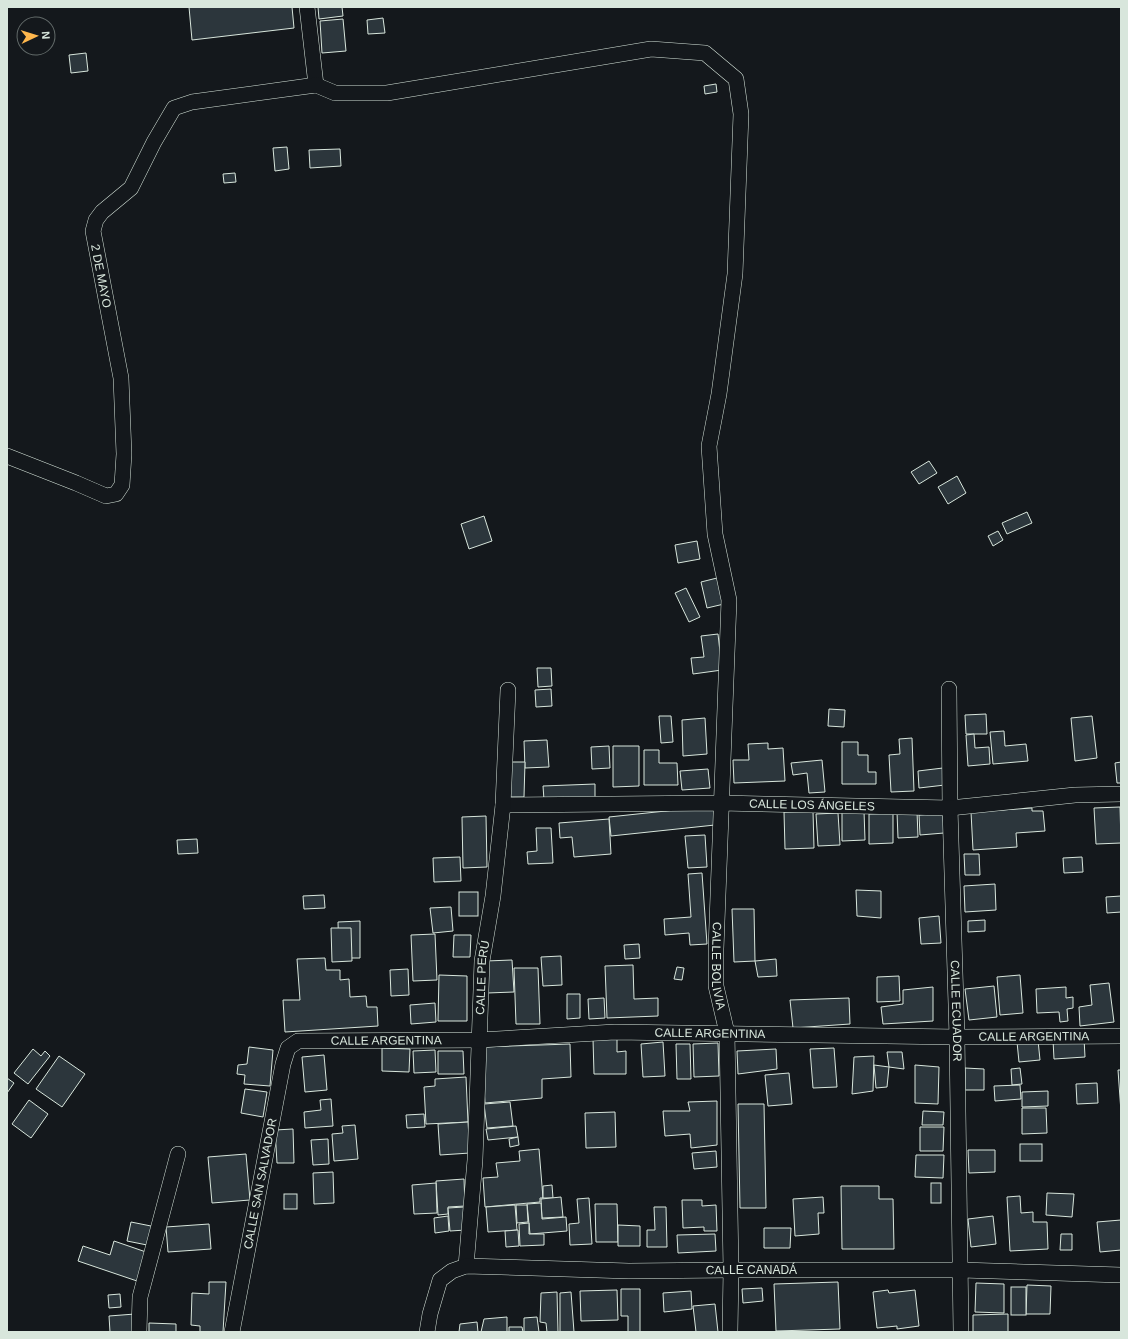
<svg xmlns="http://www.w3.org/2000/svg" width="1128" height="1339" font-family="Arial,sans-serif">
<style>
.building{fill:#2c363c;stroke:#d8e6dc}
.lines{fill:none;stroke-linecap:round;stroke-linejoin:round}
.street-casing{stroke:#d8e6dc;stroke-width:16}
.street{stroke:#14181c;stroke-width:15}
.labels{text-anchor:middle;stroke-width:3;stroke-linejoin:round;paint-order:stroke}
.street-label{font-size:12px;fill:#d8e6dc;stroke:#14181c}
</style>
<rect width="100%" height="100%" fill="#14181c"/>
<g class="building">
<path d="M189,7H292L294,28L192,40Z"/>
<path d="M318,7H342L343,16L319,19Z"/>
<path d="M383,18L385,33L368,34L367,20Z"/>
<path d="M343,19L346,51L322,53L320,21Z"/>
<path d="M86,53L88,71L71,73L69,55Z"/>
<path d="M716,84L717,92L705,94L704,86Z"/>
<path d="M287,147L289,169L275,171L273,148Z"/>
<path d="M340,149L341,166L310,168L309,150Z"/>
<path d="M235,173L236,182L224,183L223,174Z"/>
<path d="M929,461L937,473L919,484L911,472Z"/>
<path d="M957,476L966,493L948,504L938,487Z"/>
<path d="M1027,512L1032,523L1007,534L1002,523Z"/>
<path d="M484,516L492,541L469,549L461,524Z"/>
<path d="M998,531L1003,540L993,546L988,536Z"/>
<path d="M697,541L700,559L678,563L675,545Z"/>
<path d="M717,578L724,604L707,608L701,582Z"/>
<path d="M686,588L700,617L689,622L675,593Z"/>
<path d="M718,634L722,670L693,674L691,658L704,657L701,636Z"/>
<path d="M537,668H551L552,686L538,687Z"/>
<path d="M551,689L552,706L536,707L535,690Z"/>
<path d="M829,709L845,710L844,727L828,726Z"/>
<path d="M986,714L987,734H966L965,715Z"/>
<path d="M659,716H671L673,742L661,743Z"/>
<path d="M1092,716L1097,758L1075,761L1071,718Z"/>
<path d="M705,718L707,754L683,756L682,720Z"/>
<path d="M1004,731L1005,746L1026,744L1028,761L993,764L990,732Z"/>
<path d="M974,734L975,748L989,747L990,764L968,766L966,735Z"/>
<path d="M912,738L914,791L891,792L889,755L900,754L899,739Z"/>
<path d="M547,740L549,767L525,768L524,741Z"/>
<path d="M842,742H858V755H868V772H876V784H842Z"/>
<path d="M768,743V749L783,748L785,781L734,783L733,760H749L748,744Z"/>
<path d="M609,746L610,768L592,769L591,747Z"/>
<path d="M613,746H639V786L613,787Z"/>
<path d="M644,750H659V763H677L678,785H644Z"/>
<path d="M822,760L825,792L809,793L807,773L793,775L791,763Z"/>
<path d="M507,762H525L524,797H506Z"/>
<path d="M1121,762V783H1117L1115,763Z"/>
<path d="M943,768L945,785L919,788L918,771Z"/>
<path d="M708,769L710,788L682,790L680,771Z"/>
<path d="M595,784V798L544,800L543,786Z"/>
<path d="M713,806L715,825L611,836L609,817Z"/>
<path d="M1120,807L1121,843L1096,844L1094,808Z"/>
<path d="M1032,808V811H1043L1045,831L1016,833L1017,847L973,850L971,812Z"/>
<path d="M813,811L814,848L785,849L784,812Z"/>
<path d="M864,811L865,840L842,841V812Z"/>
<path d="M917,811L918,837L898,838L897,812Z"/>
<path d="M838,813L840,845L818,846L816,814Z"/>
<path d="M893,813V843L869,844V814Z"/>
<path d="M943,813L944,833L920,835L919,815Z"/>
<path d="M486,816L487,867L463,868L462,817Z"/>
<path d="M609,819L611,854L574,857L572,837L560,838L559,823Z"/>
<path d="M536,828H551L553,863L528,864L527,852L537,851Z"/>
<path d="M705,835L707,867L688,868L685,836Z"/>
<path d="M197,839L198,853L178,854L177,840Z"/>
<path d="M964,854H979L980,875H965Z"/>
<path d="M460,857L461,881L434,882L433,858Z"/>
<path d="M1082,857L1083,872L1064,873L1063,858Z"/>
<path d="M702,873L707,944L690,945L689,933L665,935L664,919L691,917L688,874Z"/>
<path d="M995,884L996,910L965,912L964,886Z"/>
<path d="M856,890L881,891V918L857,916Z"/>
<rect x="459" y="892" width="19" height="24"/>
<path d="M324,895L325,908L304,909L303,896Z"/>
<path d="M1121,896V912L1107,913L1106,897Z"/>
<path d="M451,907L453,931L433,933L430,908Z"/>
<path d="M732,909H754L755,961L734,962Z"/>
<path d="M939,916L941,943L921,944L919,918Z"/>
<path d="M985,920V931L968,932V921Z"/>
<path d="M360,921V958H339L338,922Z"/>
<path d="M331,928H351L352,961L332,962Z"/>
<path d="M435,934L437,980L413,981L411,935Z"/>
<path d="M454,935H471L470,957H453Z"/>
<path d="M639,944L640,958L625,959L624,945Z"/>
<path d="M561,956L562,985L543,986L541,957Z"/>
<path d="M325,958L326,970H340V980L349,979L350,997L366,996L367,1007H377L378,1026L285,1032L283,1000H300L297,959Z"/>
<path d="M776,959L777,976L758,977L755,961Z"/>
<path d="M512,960L514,992L487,993L486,961Z"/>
<path d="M633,965L634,999L658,998V1016L607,1018L605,966Z"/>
<path d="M677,967L684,968L682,980L674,979Z"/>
<path d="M514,968H538L540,1024H516Z"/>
<path d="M408,969L409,995L391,996L390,970Z"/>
<path d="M439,975L467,976V1021H438Z"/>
<path d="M1020,975L1023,1013L1000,1015L997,977Z"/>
<path d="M899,976L900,1001L877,1002V977Z"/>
<path d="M1109,983L1114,1022L1080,1026L1079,1007L1092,1005L1090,985Z"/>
<path d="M994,986L997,1017L969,1020L965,989Z"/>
<path d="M933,987V1021L883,1024L881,1007L903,1004V990Z"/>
<path d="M1066,987V998L1073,997V1008L1067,1009L1068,1021L1060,1022L1059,1012L1037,1013L1036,989Z"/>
<path d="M567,994H580V1018L567,1019Z"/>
<path d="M604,998L605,1018L589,1019L588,999Z"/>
<path d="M849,998L850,1024L793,1028L790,1000Z"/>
<path d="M435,1003L436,1022L411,1024L410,1005Z"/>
<path d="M617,1038V1052L626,1051V1074H594L593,1039Z"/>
<path d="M1084,1038L1085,1057L1054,1059L1053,1040Z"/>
<path d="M1038,1040L1040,1060L1019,1062L1017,1042Z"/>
<path d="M663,1042L665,1076L643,1077L641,1044Z"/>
<path d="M718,1043L719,1076L694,1077L693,1044Z"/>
<path d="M570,1044L571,1077L542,1079V1098L485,1103L481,1047Z"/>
<path d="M676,1044H690L691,1079H677Z"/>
<path d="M249,1047L273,1050L270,1086L244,1084L245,1075L237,1074L238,1065L247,1064Z"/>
<path d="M382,1048L410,1049L409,1072L382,1071Z"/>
<path d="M834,1048L837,1087L813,1088L810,1049Z"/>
<path d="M33,1049L41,1056L45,1051L50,1056L28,1084L14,1073Z"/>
<path d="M776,1049L777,1069L738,1074L737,1051Z"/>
<path d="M435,1050L436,1072L414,1073L413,1051Z"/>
<path d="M438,1051H463L464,1074H438Z"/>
<path d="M887,1052H902L904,1069L889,1067Z"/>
<path d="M324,1055L327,1090L305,1092L302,1057Z"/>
<path d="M59,1056L85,1074L62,1107L36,1089Z"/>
<path d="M874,1056L873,1091L852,1094L854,1057Z"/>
<path d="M874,1065L889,1067L887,1087L876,1088Z"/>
<path d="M915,1065L939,1067L938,1104L915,1103Z"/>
<path d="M965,1068L984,1069V1090H965Z"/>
<path d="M1020,1068L1022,1084L1012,1085L1011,1069Z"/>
<path d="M1118,1070H1121V1112Z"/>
<path d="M789,1073L792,1104L768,1106L765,1075Z"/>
<path d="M466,1077L468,1122L426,1124L424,1087L435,1086V1079Z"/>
<path d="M7,1078L14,1083L7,1093Z"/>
<path d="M1097,1083L1098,1103L1077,1104L1076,1084Z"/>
<path d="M1020,1085L1021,1099L995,1101L994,1086Z"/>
<path d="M245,1089L267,1092L263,1117L241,1113Z"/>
<path d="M1048,1091V1106L1022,1107V1092Z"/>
<path d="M331,1099L333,1126L305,1128L304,1112L321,1110L320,1100Z"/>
<path d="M29,1100L48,1114L31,1138L12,1124Z"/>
<path d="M717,1101V1145L691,1148L690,1134L665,1136L663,1111H690L688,1102Z"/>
<path d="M510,1102L513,1126L487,1128L484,1104Z"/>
<path d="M738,1104H764L766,1208H740Z"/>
<path d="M1022,1108H1046L1047,1133L1022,1134Z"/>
<path d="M923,1111L944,1112L943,1125H922Z"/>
<path d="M615,1112L616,1147L586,1148L585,1113Z"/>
<path d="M424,1114L425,1127L407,1128L406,1115Z"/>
<path d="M468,1122L470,1153L440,1155L438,1124Z"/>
<path d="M355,1125L358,1159L334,1161L332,1134L343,1133L342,1126Z"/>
<path d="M516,1126L518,1137L488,1140L486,1129Z"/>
<path d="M920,1127H944L943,1151H920Z"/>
<path d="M293,1129L294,1163H277L275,1130Z"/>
<path d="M518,1137L519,1145L510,1147L509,1139Z"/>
<path d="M328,1139L329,1164L313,1165L311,1140Z"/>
<rect x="1020" y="1144" width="22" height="17"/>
<path d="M539,1149L543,1198H540V1202L485,1207L483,1178L498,1177L496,1163L520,1161L519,1151Z"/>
<path d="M968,1150H995V1172L969,1173Z"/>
<path d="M716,1151L717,1167L694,1169L692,1153Z"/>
<path d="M246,1154L250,1200L212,1203L208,1157Z"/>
<path d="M916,1155H944L943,1178L915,1177Z"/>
<path d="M333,1172L334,1203L314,1204L313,1173Z"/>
<path d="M464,1179L465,1206L448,1207V1214L438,1215L436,1181Z"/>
<path d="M436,1183L437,1213L414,1214L412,1185Z"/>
<rect x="931" y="1183" width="10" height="20"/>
<path d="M552,1185L553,1198H543V1186Z"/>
<path d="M841,1186H879V1199H893L894,1249H842Z"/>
<path d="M1047,1193L1074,1194L1072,1217L1046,1215Z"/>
<rect x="284" y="1194" width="13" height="15"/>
<path d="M1020,1196L1021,1213L1033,1212V1222H1047L1048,1249L1010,1251L1007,1197Z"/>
<path d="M561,1197L563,1217L542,1218L541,1199Z"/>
<path d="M823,1197L824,1213H818L819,1234L795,1236L793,1199Z"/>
<path d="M589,1198L592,1244L570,1245L569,1224L579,1223L577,1199Z"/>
<path d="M682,1200H702V1206L716,1205L717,1231H704V1227L683,1228Z"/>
<path d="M541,1203L542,1219L566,1217L567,1231L530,1234L527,1204Z"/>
<path d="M595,1204H617L618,1242H596Z"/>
<path d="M515,1205L517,1230L488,1232L486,1207Z"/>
<path d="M516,1205H527L528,1222L517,1223Z"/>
<path d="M464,1207L466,1230L450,1231L448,1208Z"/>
<path d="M654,1207H666L667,1247H647V1230H655Z"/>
<path d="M448,1216L449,1231L435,1233L434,1218Z"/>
<path d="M993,1216L996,1244L971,1247L968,1219Z"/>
<path d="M1121,1220V1250L1100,1252L1097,1222Z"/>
<path d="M131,1222L156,1227L152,1246L127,1241Z"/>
<path d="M529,1223V1234H544V1245L520,1246L519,1224Z"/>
<path d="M209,1224L211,1249L168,1252L166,1227Z"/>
<path d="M618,1225L640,1226V1246H618Z"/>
<path d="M764,1228H791L790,1248H764Z"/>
<path d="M518,1230L519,1246L506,1247L505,1231Z"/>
<path d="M715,1234L716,1251L678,1253L677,1235Z"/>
<path d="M1061,1234H1072V1250H1060Z"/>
<path d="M114,1241L146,1252L137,1281L78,1261L83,1246L110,1255Z"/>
<path d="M209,1282H226L223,1332H200V1326L191,1325L192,1293L209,1294Z"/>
<path d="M838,1282L840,1329L776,1331L774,1284Z"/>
<path d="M976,1283L1004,1284V1313L975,1312Z"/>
<path d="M1027,1285L1051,1286L1050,1314H1026Z"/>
<rect x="1011" y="1287" width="15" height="28"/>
<path d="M762,1288L763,1301L743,1303L742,1289Z"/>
<path d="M621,1289H640V1332H628V1316H621Z"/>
<path d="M617,1290L618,1320L581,1321L580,1291Z"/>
<path d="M888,1290L889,1293L915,1290L919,1326L897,1329V1326L877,1328L873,1292Z"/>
<path d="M691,1291L692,1309L664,1312L663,1293Z"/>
<path d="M557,1292L558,1332H547L546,1323L540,1322L541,1293Z"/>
<path d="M571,1292L574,1332H560V1293Z"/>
<path d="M120,1294L121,1307L109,1308L108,1295Z"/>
<path d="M715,1304L718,1332H696L693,1306Z"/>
<path d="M135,1314L136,1332H110L109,1316Z"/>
<path d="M1008,1314V1332H973V1315Z"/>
<path d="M507,1317V1332H481L484,1319Z"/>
<path d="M537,1317L539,1332H524V1318Z"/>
<path d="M477,1322L478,1332H459L460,1324Z"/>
<path d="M149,1323L176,1324V1332H149Z"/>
<path d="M509,1327H522L523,1332H509Z"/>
</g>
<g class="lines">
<defs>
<g id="street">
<path d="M307,7L316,85"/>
<path id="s1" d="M7,456L76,483L106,496L116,494L122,485L124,454L121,378L93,231L96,220L102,212L131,188L154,142L174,108L192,102L316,85L335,93H387L651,49L705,53L736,79L741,114L735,274L719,394L709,446L715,534L729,600L716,949V986L727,1033L731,1270L730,1332"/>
<path id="s2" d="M949,689L950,808L957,1037L961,1332"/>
<path id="s3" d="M503,805L721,803L950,808L1075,795L1121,794"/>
<path id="s4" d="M466,1266L475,1160L482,961L493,896L503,805L508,690"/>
<path d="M139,1332L140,1297L178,1154"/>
<path id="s5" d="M232,1332L283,1064L288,1048L298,1041L479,1040L615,1032L957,1037L1121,1036"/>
<path id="s6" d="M427,1332L430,1314L440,1280L452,1271L466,1266L629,1271L731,1270H961L1121,1275"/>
</g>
</defs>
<use href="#street" class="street-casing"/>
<use href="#street" class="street"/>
</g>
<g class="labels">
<g class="street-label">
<text transform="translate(101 276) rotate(79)" y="4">2 DE MAYO</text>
<text dy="4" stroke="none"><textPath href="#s3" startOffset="309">CALLE LOS ÁNGELES</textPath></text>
<text dy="4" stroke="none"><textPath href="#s1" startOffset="2005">CALLE BOLIVIA</textPath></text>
<text dy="4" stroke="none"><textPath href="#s4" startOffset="289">CALLE PERÚ</textPath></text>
<text dy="4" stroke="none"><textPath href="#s2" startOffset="322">CALLE ECUADOR</textPath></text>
<text dy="4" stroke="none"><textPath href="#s5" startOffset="714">CALLE ARGENTINA</textPath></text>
<text dy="4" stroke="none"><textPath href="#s5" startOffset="1038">CALLE ARGENTINA</textPath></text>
<text dy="4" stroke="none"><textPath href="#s5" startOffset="390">CALLE ARGENTINA</textPath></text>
<text dy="4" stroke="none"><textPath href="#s5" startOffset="151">CALLE SAN SALVADOR</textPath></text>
<text dy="4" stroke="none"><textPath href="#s6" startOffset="369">CALLE CANADÁ</textPath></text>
</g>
</g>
<rect width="1128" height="1339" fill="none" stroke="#d8e6dc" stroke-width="16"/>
<g transform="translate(36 36) rotate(86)"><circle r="19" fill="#14181c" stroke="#626a69"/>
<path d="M0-3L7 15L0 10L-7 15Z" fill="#ffb74d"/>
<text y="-6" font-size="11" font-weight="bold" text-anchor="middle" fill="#d8e6dc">N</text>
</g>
</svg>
